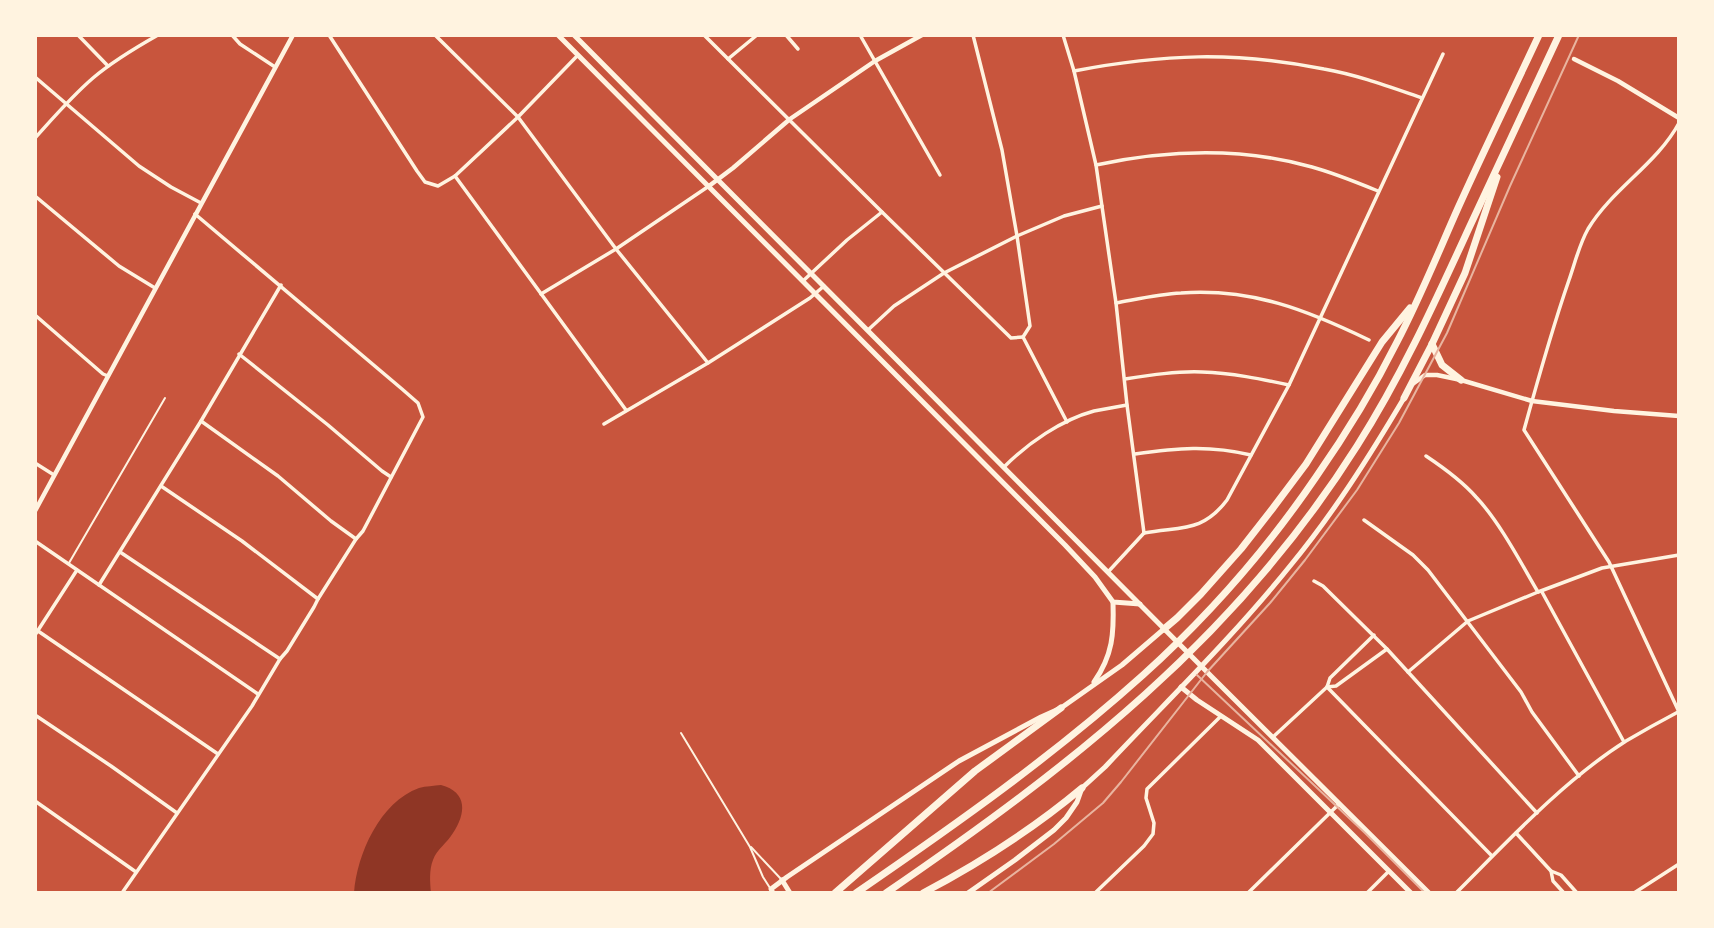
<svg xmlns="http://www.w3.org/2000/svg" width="1714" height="928" font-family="Overpass,sans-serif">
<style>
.water{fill:#8f3625}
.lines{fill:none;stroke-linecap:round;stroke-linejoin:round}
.service{stroke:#fff3e0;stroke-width:2}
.minor{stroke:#fff3e0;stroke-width:3.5}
.tertiary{stroke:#fff3e0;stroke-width:4.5}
.secondary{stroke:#fff3e0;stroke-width:5}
.motorway{stroke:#fff3e0;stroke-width:7}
.tram{stroke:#e9b49f;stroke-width:2}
</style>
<rect width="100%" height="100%" fill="#c8553d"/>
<path class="water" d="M441,785C468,792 466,814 453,833C447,843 437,849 433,860C429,870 430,882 431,893H354C357,854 380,802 419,788C426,786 434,786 441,785Z"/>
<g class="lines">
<g class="service">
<path d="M69,563L165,398"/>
<path d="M681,733L750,847L763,877L770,888"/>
<path d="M751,847L781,879"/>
</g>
<g class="minor">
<path d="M78,35L108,66"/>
<path d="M232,35L240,44L275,67"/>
<path d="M329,35L417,171L425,182L438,186L455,176L518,117L578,55"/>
<path d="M435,35L518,117L616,249L708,363"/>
<path d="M704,35L882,212L1011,338L1023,337"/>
<path d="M786,35L798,49"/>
<path d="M860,35L940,175"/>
<path d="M973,35L1002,150L1017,236L1030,326L1023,337"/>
<path d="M1063,35L1074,71L1096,165L1116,303L1127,405L1144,533"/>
<path d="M728,59L757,35"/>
<path d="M1074,71C1162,54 1235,51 1324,69C1358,75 1390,87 1422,98"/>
<path d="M35,77L139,166L171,187L201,203"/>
<path d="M1679,123C1657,164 1612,189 1588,229C1579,245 1575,263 1569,280C1552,329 1538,379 1524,430L1609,562L1679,712"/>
<path d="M35,138C54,117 72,96 93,78C113,61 135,48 158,35"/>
<path d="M1096,165C1167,150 1241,147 1312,167C1334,173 1356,182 1378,191"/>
<path d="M455,176L626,410"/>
<path d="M35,196L119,266L155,288"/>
<path d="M803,281L847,240L882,212"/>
<path d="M541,294L616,249L709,186"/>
<path d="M1116,303C1138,299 1159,294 1181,293C1252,288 1307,310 1369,340"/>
<path d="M35,315L103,374L108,376"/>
<path d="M868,330L894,306L944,273L1017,236L1064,216L1102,206"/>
<path d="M1023,337L1067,422"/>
<path d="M239,354L328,425L382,471L391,477"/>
<path d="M1125,379C1151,375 1177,371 1202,372C1232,373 1261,379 1289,385"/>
<path d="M201,421L278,476L331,521L356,539"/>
<path d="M604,424L708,363L810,298L824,286"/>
<path d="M1135,454C1177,448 1209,445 1251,455"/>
<path d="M1426,456C1444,468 1462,481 1476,497C1499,521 1521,563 1538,592"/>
<path d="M35,463L54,475"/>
<path d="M1004,467C1028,443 1061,420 1094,411C1105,409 1116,407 1127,405"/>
<path d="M161,486L242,541L318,599"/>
<path d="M1364,520L1413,555L1428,570L1521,692L1532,712L1579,776"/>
<path d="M1144,533C1181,526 1202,533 1227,500L1289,385L1443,54"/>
<path d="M35,541L258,694"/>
<path d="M120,552L280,659"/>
<path d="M1108,572L1144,533"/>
<path d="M1314,581L1323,586L1387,649L1537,813"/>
<path d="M99,585L201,421L281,285"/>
<path d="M1542,592L1624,742"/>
<path d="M38,631L218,754"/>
<path d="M35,635L77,570"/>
<path d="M1408,672L1468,621L1538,592L1602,568L1679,555"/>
<path d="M1327,687L1492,856"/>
<path d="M1327,687L1336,686L1387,649"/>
<path d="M35,715L111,766L177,813"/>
<path d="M1273,737L1327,687L1330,678L1374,635"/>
<path d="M35,801L136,872"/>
<path d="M1516,833L1551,871L1553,881L1564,893"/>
<path d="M1551,871L1561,875L1577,893"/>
<path d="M35,891L37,893"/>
<path d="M122,893L252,706L280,659L287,651L314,607L318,599L356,539L363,531L423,417L418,403L402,389L195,214"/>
<path d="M1095,893L1144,846L1153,834L1154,823L1146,798L1147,789L1221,716"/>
<path d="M1248,893L1339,804"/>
<path d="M1367,893L1389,871"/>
<path d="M1456,893C1508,841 1563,781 1626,741C1643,731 1661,721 1678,712"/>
<path d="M1634,893L1679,864"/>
</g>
<g class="tertiary">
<path d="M1574,59L1618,81L1679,118"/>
<path d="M709,186L733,168L790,119L875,61L922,35"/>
<path d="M1414,383L1425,375H1437L1461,380L1532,401L1614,411L1679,416"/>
<path d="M35,511L293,35"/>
</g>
<g class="secondary">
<path d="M558,35L1065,545L1095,577L1113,602L1140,604"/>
<path d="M574,35L1214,679L1429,893"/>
<path d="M1094,682C1113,655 1114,633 1113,602"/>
<path d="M1181,687L1197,700L1258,740L1411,893"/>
<path d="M782,880L790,893"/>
<path d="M773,893L771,889L787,877L959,761L1041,717L1061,708L1122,665L1164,629"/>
<path d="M968,893L1015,860L1054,830L1066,818L1077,802L1082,788L1105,767C1167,701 1233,637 1290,566C1333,514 1369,457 1404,398"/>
</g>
<g class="motorway">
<path d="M1432,344L1442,365L1461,380"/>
<path d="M1404,398L1432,344L1465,273L1497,177"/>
<path d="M1164,629L1177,618L1201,594L1241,549L1273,508L1306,464L1382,342L1410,308"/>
<path d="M835,893L975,771L1061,708"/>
<path d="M856,893C955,825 1053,756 1143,675C1207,617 1267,549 1316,477C1346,434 1374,388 1397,342C1420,298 1438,253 1458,208C1484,150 1512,93 1539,35"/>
<path d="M886,893C1070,767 1236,638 1357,446C1401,377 1435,302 1469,228C1499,163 1529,99 1559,35"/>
<path d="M923,893C980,863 1033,829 1082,788"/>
</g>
<g class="tram">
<path d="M1197,675L1365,833L1425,893"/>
<path d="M988,893L1054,844L1103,803L1121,782L1207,672L1270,603L1305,560L1357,490L1399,423L1447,333L1510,186L1579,35"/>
</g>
</g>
<rect width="1714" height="928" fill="none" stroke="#fff3e0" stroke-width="74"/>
</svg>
